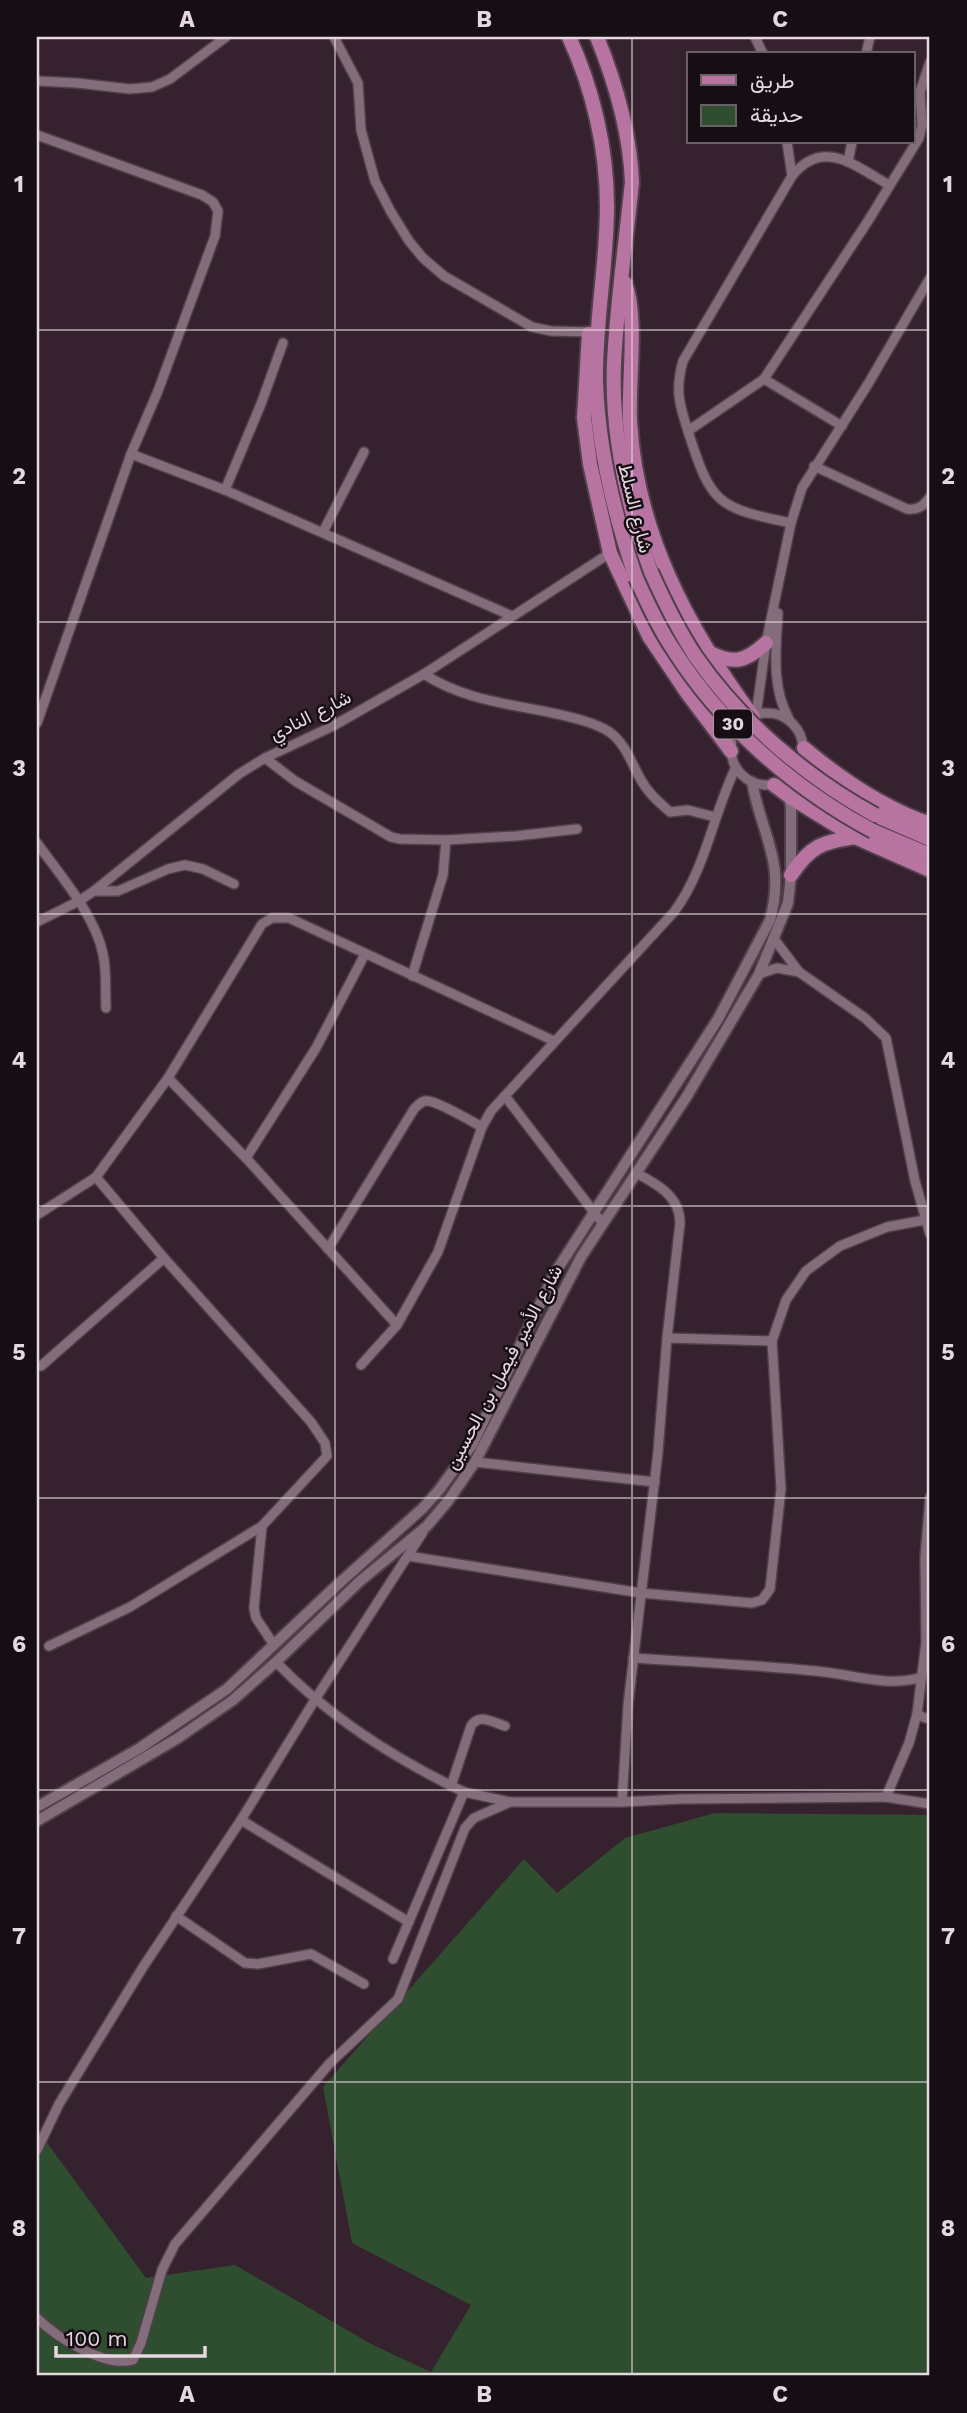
<svg xmlns="http://www.w3.org/2000/svg" width="967" height="2413" font-family="'Work Sans',Vazirmatn,sans-serif">
<style>
.green{fill:#2e4e2f}
.lines{fill:none;stroke-linecap:round;stroke-linejoin:round}
.minor-casing{stroke:#50404b;stroke-width:12}
.tertiary-casing{stroke:#50404b;stroke-width:14}
.primary-casing{stroke:#50404b;stroke-width:18}
.minor{stroke:#846d7b;stroke-width:9}
.tertiary{stroke:#846d7b;stroke-width:10}
.primary{stroke:#b874a0;stroke-width:14}
.primary-bridge-casing{stroke:#50404b;stroke-width:18;stroke-linecap:butt}
.primary-bridge{stroke:#b874a0;stroke-width:14}
.grid{fill:none;stroke:#e5d8e0;stroke-width:2;stroke-opacity:0.55}
.labels{text-anchor:middle;stroke-width:5;stroke-linejoin:round;paint-order:stroke}
.shield{fill:#170e14;stroke:#a79ba3;stroke-width:2}
.shield-label{font-size:18px;font-weight:bold;fill:#e5d8e0}
.street-label{font-size:19px;fill:#e5d8e0;stroke:#170e14}
.neatline{fill:none;stroke:#e5d8e0;stroke-width:2.5}
.grid-label{font-size:23px;text-anchor:middle;font-weight:bold;fill:#e5d8e0}
</style>
<rect width="100%" height="100%" fill="#35222e"/>
<path class="green" d="M715,1813L930,1815V2376H37V2129L146,2278L235,2265L373,2345L431,2372L471,2305L352,2243L323,2087L524,1859L557,1893L625,1838Z"/>
<g class="lines">
<defs>
<g id="minor">
<path d="M334,37L358,83L361,130L375,181L391,212L409,241L423,258L444,276L532,327L551,331L590,332"/>
<path d="M755,37L763,54"/>
<path d="M866,54L870,37"/>
<path d="M37,81L77,83L130,89L152,87L170,79L226,37"/>
<path d="M37,135L202,195L213,202L218,211L215,236L158,391L131,454L37,723"/>
<path d="M787,142L792,176"/>
<path d="M848,162L852,142"/>
<path d="M764,379L868,221L919,138L922,125L920,92L930,62"/>
<path d="M842,426L764,379L688,431C679,404 675,389 683,361L792,176C823,137 855,166 889,185"/>
<path d="M688,431C711,504 717,508 791,523"/>
<path d="M131,454L225,490L512,616"/>
<path d="M814,466L907,509C919,510 923,506 930,497"/>
<path d="M225,490L261,404L283,343"/>
<path d="M323,532L364,452"/>
<path d="M778,613C776,649 771,687 789,719"/>
<path d="M424,674C463,700 511,704 557,714C574,718 593,722 608,731C626,743 631,763 641,780C648,793 659,802 670,812L688,810L715,817"/>
<circle cx="767" cy="749" r="36"/>
<path d="M756,715L766,643L791,523L802,488L868,384L930,278"/>
<path d="M265,758L295,781L391,837L400,839L446,840L443,875L412,976"/>
<path d="M446,840L516,836L577,829"/>
<path d="M37,843C60,875 95,915 103,954C107,971 105,990 106,1008"/>
<path d="M94,891H118L168,869L185,865L203,869L234,884"/>
<path d="M37,922L79,901L94,891L239,774L265,758L333,726L424,674L610,553"/>
<path d="M775,940L799,972L865,1018L886,1038L915,1181L930,1234"/>
<path d="M759,974L777,968L799,972"/>
<path d="M168,1078L246,1158L397,1325"/>
<path d="M505,1096L603,1224"/>
<path d="M246,1158L316,1048L365,954"/>
<path d="M37,1215L96,1177L168,1078L262,924L272,918H289L554,1041"/>
<path d="M328,1249L414,1109C418,1105 422,1100 428,1101C439,1102 471,1121 482,1127"/>
<path d="M667,1338L772,1341"/>
<path d="M361,1365L397,1325L438,1252L482,1127L491,1111L674,912C706,869 713,814 736,767"/>
<path d="M41,1366L164,1258"/>
<path d="M475,1462L655,1482"/>
<path d="M930,1497L925,1557L926,1642L917,1714L909,1743L886,1797L930,1804"/>
<path d="M262,1526L254,1608L256,1618L274,1645"/>
<path d="M408,1556L641,1593L752,1603L762,1600L770,1589L781,1489L772,1341L786,1300L806,1271L840,1246L887,1227L930,1219"/>
<path d="M49,1646L130,1607L262,1526L327,1456L325,1443L311,1422L164,1258L96,1177"/>
<path d="M633,1658C694,1662 755,1665 816,1671C851,1674 888,1688 922,1677"/>
<path d="M276,1662C329,1717 395,1759 464,1792L393,1959"/>
<path d="M917,1714L925,1718H930"/>
<path d="M451,1786L471,1726C479,1713 492,1722 505,1726"/>
<path d="M464,1792L510,1802H622L680,1799L886,1797"/>
<path d="M622,1802L628,1705L658,1452L667,1338L680,1223C680,1196 657,1184 636,1173"/>
<path d="M241,1820L409,1922"/>
<path d="M176,1916L245,1963L258,1964L311,1954L364,1984"/>
<path d="M37,2150L59,2104L143,1967L241,1820L316,1698L423,1532"/>
<path d="M37,2318C56,2337 105,2368 133,2360L141,2343L162,2270L175,2244L330,2063L398,1999L465,1828L474,1818L510,1802"/>
</g>
<g id="tertiary">
<path d="M37,1807L140,1748L227,1689L335,1587L423,1508L439,1490L472,1445L555,1273L718,1019L770,920C786,861 762,837 752,782"/>
<path d="M37,1821L178,1738L233,1700L276,1662L360,1581L427,1526L448,1501L475,1462L581,1257L687,1096L759,974L788,903L791,875V807L786,781"/>
</g>
<g id="primary">
<path d="M569,37C593,89 607,149 607,206C607,265 595,322 596,381C598,449 614,514 636,578"/>
<path d="M597,37C616,84 630,131 632,182C626,242 617,302 614,363C611,435 627,505 651,572"/>
<path d="M625,283C638,317 628,382 630,421C636,532 688,629 753,717"/>
<path d="M589,334L584,418L590,464L610,553L649,636L688,694L731,751"/>
<path d="M708,652C734,665 745,662 766,643"/>
<path d="M804,748C842,780 883,808 930,824"/>
<path d="M774,785L790,797L855,837L930,870"/>
<path d="M875,815L930,839"/>
<path d="M873,831L930,855"/>
<path d="M791,875C810,846 822,842 855,837"/>
</g>
</defs>
<use href="#minor" class="minor-casing"/>
<use href="#tertiary" class="tertiary-casing"/>
<use href="#primary" class="primary-casing"/>
<use href="#minor" class="minor"/>
<use href="#tertiary" class="tertiary"/>
<use href="#primary" class="primary"/>
<defs>
<g id="primary-bridge">
<path d="M651,572C664,601 678,630 696,657C741,722 806,777 875,815"/>
<path d="M636,578C647,602 658,627 673,649C721,725 794,789 873,831"/>
</g>
</defs>
<use href="#primary-bridge" class="primary-bridge-casing"/>
<use href="#primary-bridge" class="primary-bridge"/>
</g>
<path class="grid" d="M335,37V2376M632,37V2376M37,330H930M37,622H930M37,914H930M37,1206H930M37,1498H930M37,1790H930M37,2082H930"/>
<g class="labels">
<rect class="shield" x="714" y="709.5" width="38" height="29" rx="5"/>
<g class="shield-label">
<text x="733" y="730">30</text>
</g>
<g class="street-label">
<text transform="translate(636 508) rotate(76)" y="7">شارع السلط</text>
<text transform="translate(310 715) rotate(-27)" y="7">شارع النادي</text>
<text transform="translate(503 1367) rotate(-62)" y="7">شارع الأمير فيصل بن الحسين</text>
</g>
</g>
<rect width="967" height="2413" fill="none" stroke="#170e14" stroke-width="77"/>
<rect x="687" y="52" width="228" height="91" fill="#170e14" stroke="#695f66" stroke-width="2"/>
<rect x="701" y="75" width="35" height="10" fill="#b874a0" stroke="#695f66" stroke-width="2"/>
<text x="750" y="88" font-size="21" fill="#e5d8e0">طريق</text>
<rect x="701" y="105" width="35" height="21" fill="#2e4e2f" stroke="#695f66" stroke-width="2"/>
<text x="750" y="122" font-size="21" fill="#e5d8e0">حديقة</text>
<path d="M56 2346v10h149v-10" fill="none" stroke="#e5d8e0" stroke-width="3.5"/>
<text x="66" y="2346" font-size="21" fill="#e5d8e0" stroke="#170e14" stroke-width="5" paint-order="stroke">100 m</text>
<rect x="38" y="38" width="890" height="2336" class="neatline"/>
<g class="grid-label">
<text x="187" y="27">A</text>
<text x="484" y="27">B</text>
<text x="780" y="27">C</text>
<text x="19" y="192">1</text>
<text x="948" y="192">1</text>
<text x="19" y="484">2</text>
<text x="948" y="484">2</text>
<text x="19" y="776">3</text>
<text x="948" y="776">3</text>
<text x="19" y="1068">4</text>
<text x="948" y="1068">4</text>
<text x="19" y="1360">5</text>
<text x="948" y="1360">5</text>
<text x="19" y="1652">6</text>
<text x="948" y="1652">6</text>
<text x="19" y="1944">7</text>
<text x="948" y="1944">7</text>
<text x="19" y="2236">8</text>
<text x="948" y="2236">8</text>
<text x="187" y="2402">A</text>
<text x="484" y="2402">B</text>
<text x="780" y="2402">C</text>
</g>
</svg>
